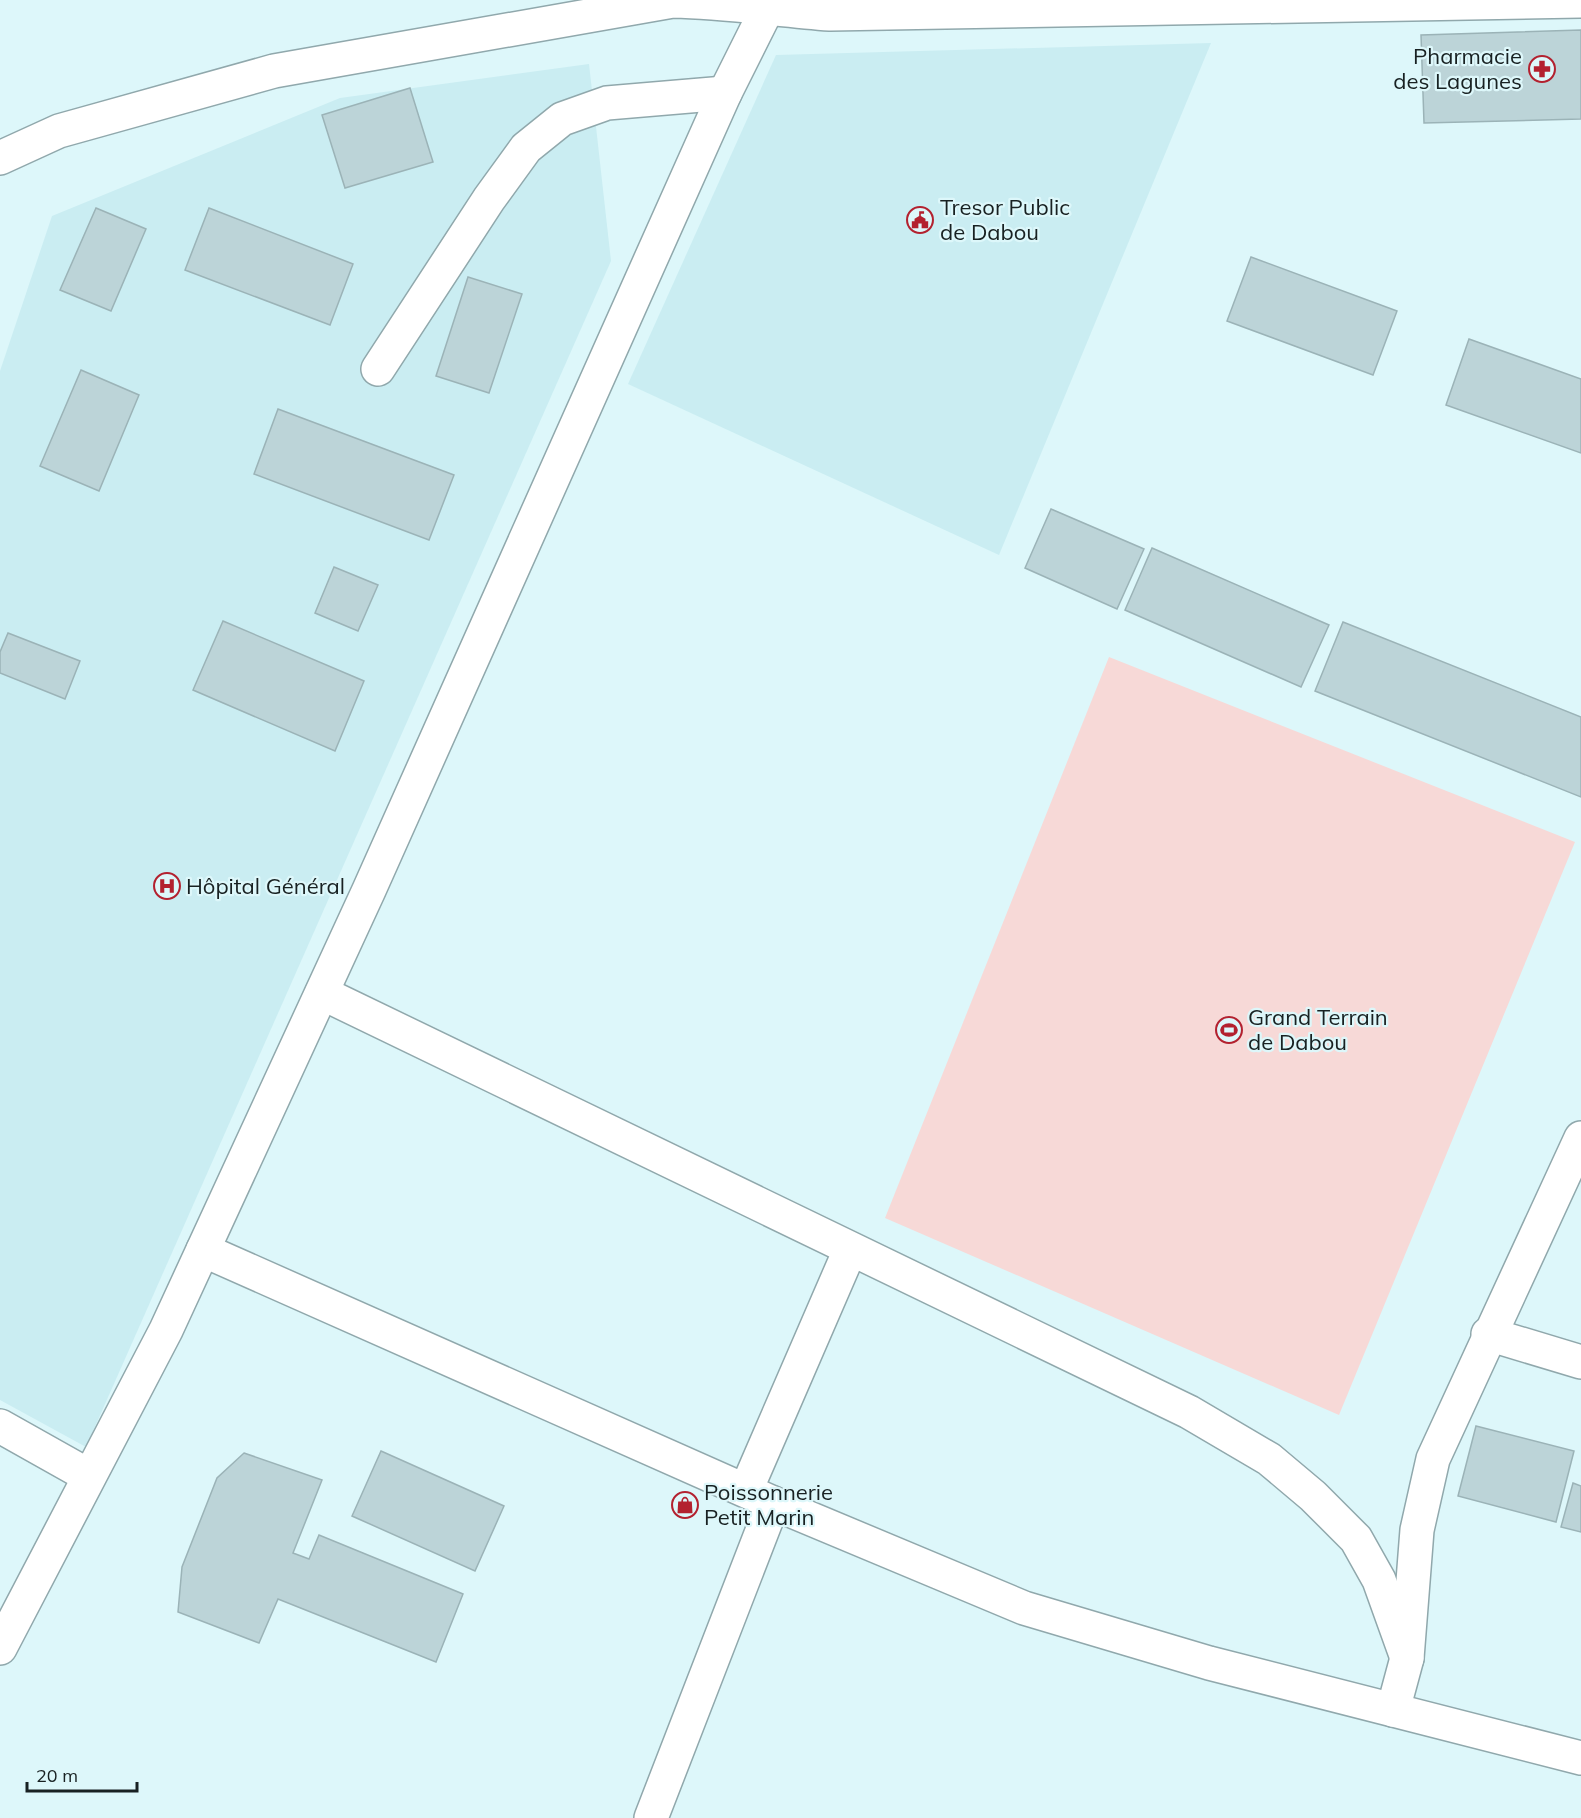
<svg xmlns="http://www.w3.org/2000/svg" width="1581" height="1818" font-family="Mulish,sans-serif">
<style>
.built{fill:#caedf2}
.green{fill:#f7d9d7}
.building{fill:#bcd4d8;stroke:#9bb3b7;stroke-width:1.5}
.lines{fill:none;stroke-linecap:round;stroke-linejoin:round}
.minor-casing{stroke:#90a8ac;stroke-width:36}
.minor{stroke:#fff;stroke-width:33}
.labels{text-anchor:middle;stroke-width:4.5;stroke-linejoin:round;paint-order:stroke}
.poi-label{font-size:22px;fill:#182122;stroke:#ddf7fa;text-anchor:start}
</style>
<rect width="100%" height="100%" fill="#ddf7fa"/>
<g class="built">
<path d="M1211,43L999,555L628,384L776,55Z"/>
<path d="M589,64L611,261L86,1447L0,1400V371L52,216L340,98Z"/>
</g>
<path class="green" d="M1109,657L1575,842L1339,1415L885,1218Z"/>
<g class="building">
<path d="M1581,30V119L1424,123L1421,35Z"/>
<path d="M410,88L433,162L345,188L322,115Z"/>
<path d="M96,208L146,229L111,311L60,290Z"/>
<path d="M209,208L353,264L330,325L185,270Z"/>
<path d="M1251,257L1397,311L1373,375L1227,321Z"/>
<path d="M468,277L522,294L489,393L436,376Z"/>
<path d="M1469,339L1581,379V453L1446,405Z"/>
<path d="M81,370L139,395L99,491L40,466Z"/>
<path d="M278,409L454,475L429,540L254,474Z"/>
<path d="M1051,509L1144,549L1117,609L1025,568Z"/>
<path d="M1152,548L1329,625L1301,687L1125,610Z"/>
<path d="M334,567L378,585L358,631L315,613Z"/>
<path d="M223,621L364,681L335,751L193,690Z"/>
<path d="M1343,622L1581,717V797L1315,691Z"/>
<path d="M8,633L80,661L65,699L0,673V652Z"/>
<path d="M1476,1426L1574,1451L1556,1522L1458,1496Z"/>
<path d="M381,1451L504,1506L475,1571L352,1516Z"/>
<path d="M244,1453L322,1480L293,1553L309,1559L319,1535L463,1594L436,1662L278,1599L259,1643L178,1612L182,1567L217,1478Z"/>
<path d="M1573,1483L1581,1486V1532L1561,1527Z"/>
</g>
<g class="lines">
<defs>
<g id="minor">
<path d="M0,158L59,131L274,71L673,1C726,2 777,10 830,14L1581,1"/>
<path d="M378,369L489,199L526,148L562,119L607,103L725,93"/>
<path d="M322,993L1189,1412L1269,1459L1313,1496L1356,1539L1379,1580L1407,1658"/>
<path d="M203,1250L773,1503L1024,1608L1209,1663L1581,1758"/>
<path d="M1488,1334L1581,1362"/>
<path d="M0,1426L89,1476"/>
<path d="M746,1490L850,1250"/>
<path d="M0,1648L166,1330L369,890L725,93L767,9"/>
<path d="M1393,1710L1407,1658L1417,1530L1433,1459L1581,1138"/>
<path d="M651,1818L773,1503"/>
</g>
</defs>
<use href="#minor" class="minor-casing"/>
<use href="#minor" class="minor"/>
</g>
<defs>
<symbol id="pharmacy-ring" viewBox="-11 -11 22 22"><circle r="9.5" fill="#ddf7fa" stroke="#b3212f" stroke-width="1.5"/><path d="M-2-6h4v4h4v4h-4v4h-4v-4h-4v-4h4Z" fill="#b3212f"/></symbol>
<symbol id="civic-ring" viewBox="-11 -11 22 22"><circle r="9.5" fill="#ddf7fa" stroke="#b3212f" stroke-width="1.5"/><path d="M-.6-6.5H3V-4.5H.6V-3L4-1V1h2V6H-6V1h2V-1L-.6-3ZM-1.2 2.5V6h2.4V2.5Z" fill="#b3212f"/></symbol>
<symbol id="hospital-ring" viewBox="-11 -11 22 22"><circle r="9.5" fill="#ddf7fa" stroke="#b3212f" stroke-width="1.5"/><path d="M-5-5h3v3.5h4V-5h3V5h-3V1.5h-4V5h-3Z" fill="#b3212f"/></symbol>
<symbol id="stadium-ring" viewBox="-11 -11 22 22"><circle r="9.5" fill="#ddf7fa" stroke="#b3212f" stroke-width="1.5"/><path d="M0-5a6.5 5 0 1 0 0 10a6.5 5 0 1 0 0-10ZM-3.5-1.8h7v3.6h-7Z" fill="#b3212f"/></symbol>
<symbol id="shop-ring" viewBox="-11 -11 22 22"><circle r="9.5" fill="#ddf7fa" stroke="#b3212f" stroke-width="1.5"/><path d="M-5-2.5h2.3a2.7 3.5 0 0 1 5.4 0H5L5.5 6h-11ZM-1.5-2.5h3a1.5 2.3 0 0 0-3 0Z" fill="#b3212f"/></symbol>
</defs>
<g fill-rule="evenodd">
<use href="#pharmacy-ring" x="1527" y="54" width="30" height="30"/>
<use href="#civic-ring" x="905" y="205" width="30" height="30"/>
<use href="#hospital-ring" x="152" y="871" width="30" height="30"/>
<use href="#stadium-ring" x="1214" y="1015" width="30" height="30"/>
<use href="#shop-ring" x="670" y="1490" width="30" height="30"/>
</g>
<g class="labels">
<g class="poi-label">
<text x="1522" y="64" text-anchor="end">Pharmacie<tspan x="1522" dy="25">des Lagunes</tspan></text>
<text x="940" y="215">Tresor Public<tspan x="940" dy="25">de Dabou</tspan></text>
<text x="186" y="894">Hôpital Général</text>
<text x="1248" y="1025">Grand Terrain<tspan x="1248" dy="25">de Dabou</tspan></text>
<text x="704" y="1500">Poissonnerie<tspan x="704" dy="25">Petit Marin</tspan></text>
</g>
</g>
<path d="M27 1782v9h110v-9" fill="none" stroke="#182122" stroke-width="3"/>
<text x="36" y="1782" font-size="18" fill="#182122" stroke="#ddf7fa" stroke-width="4.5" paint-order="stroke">20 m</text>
</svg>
